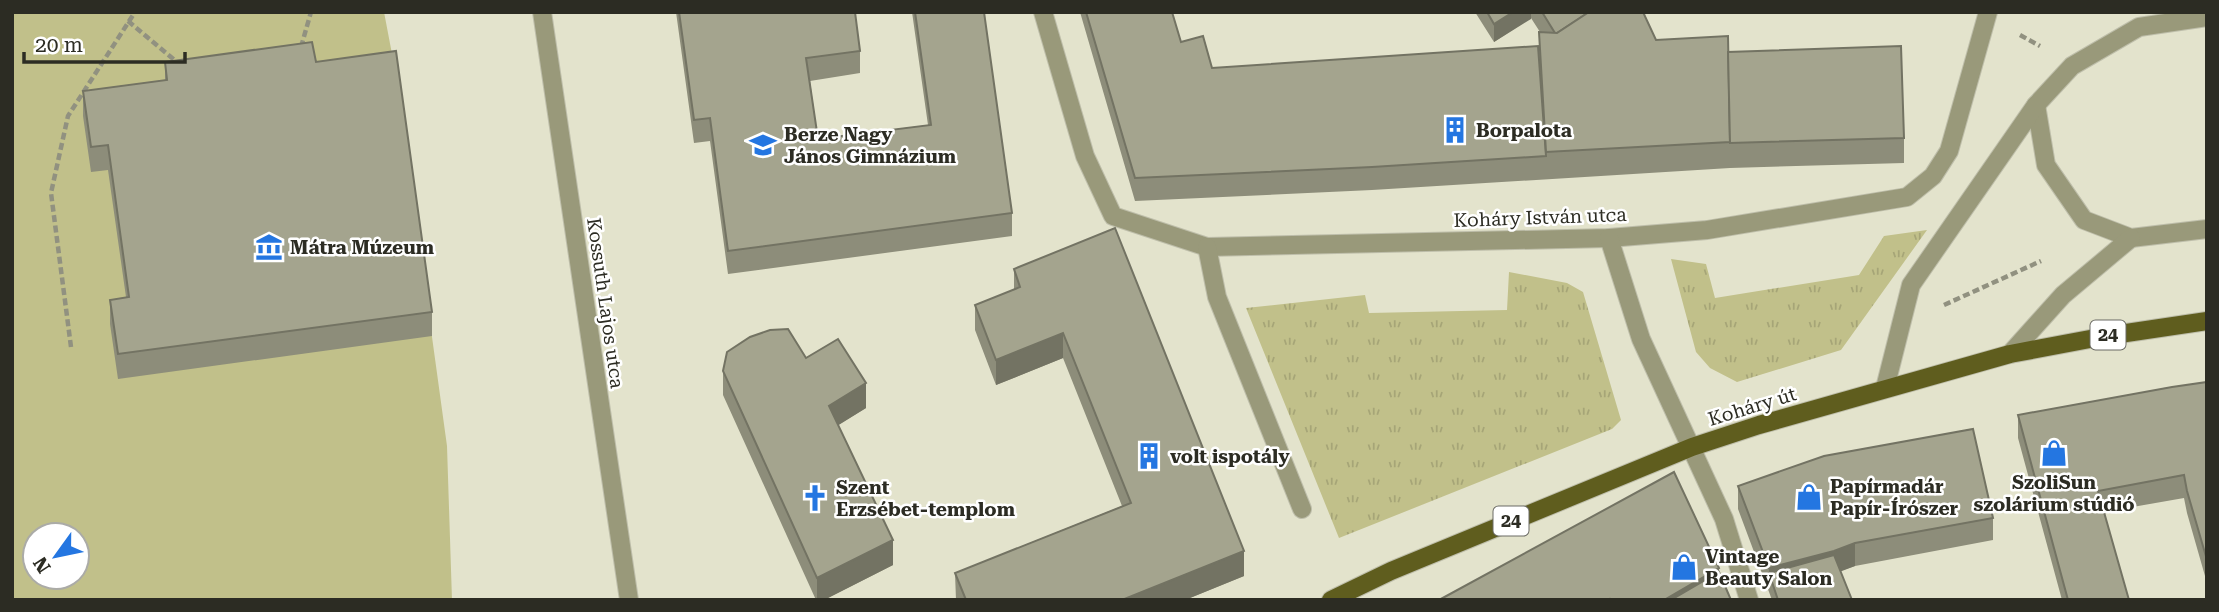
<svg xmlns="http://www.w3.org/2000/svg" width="2219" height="612" font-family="'Roboto Serif',serif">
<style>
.grass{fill:url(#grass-tufts)}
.green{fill:#c1c08a;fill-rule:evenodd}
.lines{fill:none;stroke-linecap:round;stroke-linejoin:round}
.minor-casing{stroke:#bebeaa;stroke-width:20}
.major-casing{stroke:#bebeaa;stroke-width:20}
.path{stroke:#919180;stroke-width:4.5;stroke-dasharray:7 3.5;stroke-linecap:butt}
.minor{stroke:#99997a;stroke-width:18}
.major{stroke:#5f5d1e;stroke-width:18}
.wall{fill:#8d8d7a}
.shaded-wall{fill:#737363}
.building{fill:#a4a48e;stroke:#737363;stroke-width:2}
.labels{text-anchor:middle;stroke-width:5;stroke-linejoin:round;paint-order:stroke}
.shield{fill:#fff;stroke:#6b6b65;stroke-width:2}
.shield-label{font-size:18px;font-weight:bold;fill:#2c2c23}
.poi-label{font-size:19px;font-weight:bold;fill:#2c2c23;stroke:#fff;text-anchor:start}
.street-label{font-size:19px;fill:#2c2c23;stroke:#fff}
</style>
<defs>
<pattern id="grass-tufts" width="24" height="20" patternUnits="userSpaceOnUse" patternTransform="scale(1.75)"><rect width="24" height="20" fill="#c1c08a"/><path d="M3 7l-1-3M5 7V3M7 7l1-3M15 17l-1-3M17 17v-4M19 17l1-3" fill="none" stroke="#a6a577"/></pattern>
</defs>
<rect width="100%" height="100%" fill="#e3e3cc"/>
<g class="grass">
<path d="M1927,230L1841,350L1737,382L1710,368L1696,352L1671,259L1706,264L1715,298L1859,275L1884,236Z"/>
<path d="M1509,272L1567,283L1583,292L1621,420L1612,429L1339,538L1246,308L1365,295L1369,313L1507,310Z"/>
</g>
<path class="green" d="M12,12H384L396,75L447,446L452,600H12ZM35,535H77V577H35Z"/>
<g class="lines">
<defs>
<g id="minor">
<path d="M542,12L629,600"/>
<path d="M1043,12L1085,156L1113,216L1207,247L1609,238L1707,230L1907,197L1933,176L1949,151L1988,12"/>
<path d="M2036,105L2046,165L2084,220L2131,238L2207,229"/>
<path d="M1609,238L1641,339L1724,519L1749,600"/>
<path d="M1207,247L1217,297L1302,509"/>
<path d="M2010,354L2063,295L2131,238"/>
<path d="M1885,388L1911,285L2036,105L2072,66L2139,27L2207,17"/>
</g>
<path id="major" d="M1331,600L1391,571L1692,447L1759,425L2010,354L2106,336L2207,321"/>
</defs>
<use href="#minor" class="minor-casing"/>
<use href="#major" class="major-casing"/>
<g class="path">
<path d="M128,21L178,63"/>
<path d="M2020,35L2040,46"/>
<path d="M301,47L311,12"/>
<path d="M1944,305L2041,261"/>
<path d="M71,347L51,193L68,116L135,12"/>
</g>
<use href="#minor" class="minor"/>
<use href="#major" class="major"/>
</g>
<g class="wall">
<path d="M676,12H855L860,51V73L810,81L818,139L928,125L912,12H984L1012,213V236L728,274L710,141L694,143Z"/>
<path d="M1080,12H1172L1181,42L1212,68L1539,57V32H1540L1531,18L1494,42L1475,12H1643L1656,40L1728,52L1904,138V163L1730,168L1372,190L1135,201Z"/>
<path d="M165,62H316L432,312V336L118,379L110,324V300L126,297L108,170L91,172L83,116V91L165,80Z"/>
<path d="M1014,269L1244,576L1185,600H956L955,573L1122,506L1063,358L996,385L975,330V305L1014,290Z"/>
<path d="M806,358L866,408L838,425L893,565L824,600H816L723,395V371Z"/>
<path d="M2207,382V583L2187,513L2184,498L2104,512L2129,600H2062L2018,438V415Z"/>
<path d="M1738,486L1993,518V540L1855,566L1840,571L1852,600H1772L1738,509Z"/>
</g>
<g class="shaded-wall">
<path d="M1513,12H1531V19L1494,42V24Z"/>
<path d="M1063,333V358L996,385V360Z"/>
<path d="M866,383V408L829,431V406Z"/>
<path d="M893,540V565L824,600H817V578Z"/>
<path d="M1855,543V566L1834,574L1769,573V568Z"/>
<path d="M1244,551V576L1185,600H1122Z"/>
<path d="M1719,568V590L1703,600H1664Z"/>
</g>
<g class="building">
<path d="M679,12H855L860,51L806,58L818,139L931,125L915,12H984L1012,213L728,251L710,118L694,120Z"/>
<path d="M1086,12H1172L1181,42L1203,36L1212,68L1538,46L1546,156L1372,167L1135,178Z"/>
<path d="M1487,12H1513L1494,24Z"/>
<path d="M1542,12H1589L1557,33H1555Z"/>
<path d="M1589,12H1643L1656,40L1728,36L1730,142L1546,152L1539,32L1557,33Z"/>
<path d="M312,42L316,62L396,51L432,312L118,354L110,300L129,297L108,145L91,147L83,91L167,80L165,62Z"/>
<path d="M1901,46L1904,138L1730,143L1728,52Z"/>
<path d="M1115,228L1244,551L1122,600H966L955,573L1131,503L1063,333L996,360L975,305L1020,287L1014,269Z"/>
<path d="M788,329L806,358L838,339L866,383L829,406L893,540L817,578L723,371L727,352L750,337L770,330Z"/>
<path d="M2207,382V560L2187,491L2184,475L2098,491L2129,600H2068L2018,415L2172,387Z"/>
<path d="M1973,429L1993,518L1855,543L1834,551L1769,568L1738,486L1824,456Z"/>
<path d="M1674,472L1719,568L1664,600H1611L1610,599L1609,600H1439Z"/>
<path d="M1834,555L1852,600H1778L1769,573Z"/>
<path d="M1719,572L1731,600H1671Z"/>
</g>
<defs>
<symbol id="building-bare" viewBox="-9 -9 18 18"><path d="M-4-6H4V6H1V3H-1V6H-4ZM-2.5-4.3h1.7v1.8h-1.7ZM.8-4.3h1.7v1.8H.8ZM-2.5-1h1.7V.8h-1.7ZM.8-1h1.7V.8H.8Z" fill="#2476e1" stroke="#fff" stroke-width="2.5" paint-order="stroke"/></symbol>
<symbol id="school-bare" viewBox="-9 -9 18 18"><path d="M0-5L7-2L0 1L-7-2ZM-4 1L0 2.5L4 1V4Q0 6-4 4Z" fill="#2476e1" stroke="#fff" stroke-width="2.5" paint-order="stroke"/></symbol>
<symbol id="museum-bare" viewBox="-9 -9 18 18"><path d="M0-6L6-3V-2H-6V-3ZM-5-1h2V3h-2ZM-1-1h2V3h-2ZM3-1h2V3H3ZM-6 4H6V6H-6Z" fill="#2476e1" stroke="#fff" stroke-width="2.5" paint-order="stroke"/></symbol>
<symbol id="shop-bare" viewBox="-9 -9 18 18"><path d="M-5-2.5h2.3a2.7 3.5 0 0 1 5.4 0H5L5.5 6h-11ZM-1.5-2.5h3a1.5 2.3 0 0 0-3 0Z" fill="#2476e1" stroke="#fff" stroke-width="2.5" paint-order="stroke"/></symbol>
<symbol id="church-bare" viewBox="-9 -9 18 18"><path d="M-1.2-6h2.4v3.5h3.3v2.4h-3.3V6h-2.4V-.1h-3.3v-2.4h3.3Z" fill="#2476e1" stroke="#fff" stroke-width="2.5" paint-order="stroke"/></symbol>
</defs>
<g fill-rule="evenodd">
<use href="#building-bare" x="1436" y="111" width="38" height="38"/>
<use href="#school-bare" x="744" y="126" width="38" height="38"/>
<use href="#museum-bare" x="250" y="228" width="38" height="38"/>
<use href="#shop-bare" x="2035" y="434" width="38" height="38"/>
<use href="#building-bare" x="1130" y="437" width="38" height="38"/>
<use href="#shop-bare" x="1790" y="478" width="38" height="38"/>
<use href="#church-bare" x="796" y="479" width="38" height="38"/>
<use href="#shop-bare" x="1665" y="548" width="38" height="38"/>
</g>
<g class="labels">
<g class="shield">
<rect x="2090.5" y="320.5" width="35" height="29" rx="5"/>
<rect x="1493.5" y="506.5" width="35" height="29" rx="5"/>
</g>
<g class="shield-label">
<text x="2108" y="341">24</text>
<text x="1511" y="527">24</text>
</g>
<g class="poi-label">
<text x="1476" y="137">Borpalota</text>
<text x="784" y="141">Berze Nagy<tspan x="784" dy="22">János Gimnázium</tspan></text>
<text x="290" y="254">Mátra Múzeum</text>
<text x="1170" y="463">volt ispotály</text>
<text x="2054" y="489" text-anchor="middle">SzoliSun<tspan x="2054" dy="22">szolárium stúdió</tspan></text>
<text x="1830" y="493">Papírmadár<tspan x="1830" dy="22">Papír-Írószer</tspan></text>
<text x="836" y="494">Szent<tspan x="836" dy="22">Erzsébet-templom</tspan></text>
<text x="1705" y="563">Vintage<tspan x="1705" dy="22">Beauty Salon</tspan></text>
</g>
<g class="street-label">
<text transform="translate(1540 217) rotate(-2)" y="7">Koháry István utca</text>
<text transform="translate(606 303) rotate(82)" y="7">Kossuth Lajos utca</text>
<text transform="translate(1752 406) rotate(-17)" y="7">Koháry út</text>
</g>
</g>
<rect width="2219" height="612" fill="none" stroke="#2c2c23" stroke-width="28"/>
<g transform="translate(56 556) rotate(237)"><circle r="33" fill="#ffffff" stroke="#ababa7" stroke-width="2"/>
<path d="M0-5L12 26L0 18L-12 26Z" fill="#2476e1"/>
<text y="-10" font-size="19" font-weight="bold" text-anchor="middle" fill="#2c2c23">N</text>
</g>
<path d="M24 52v10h161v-10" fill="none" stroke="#2c2c23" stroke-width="3.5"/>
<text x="35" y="52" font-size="21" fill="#2c2c23" stroke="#ffffff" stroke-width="5" paint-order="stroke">20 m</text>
</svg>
